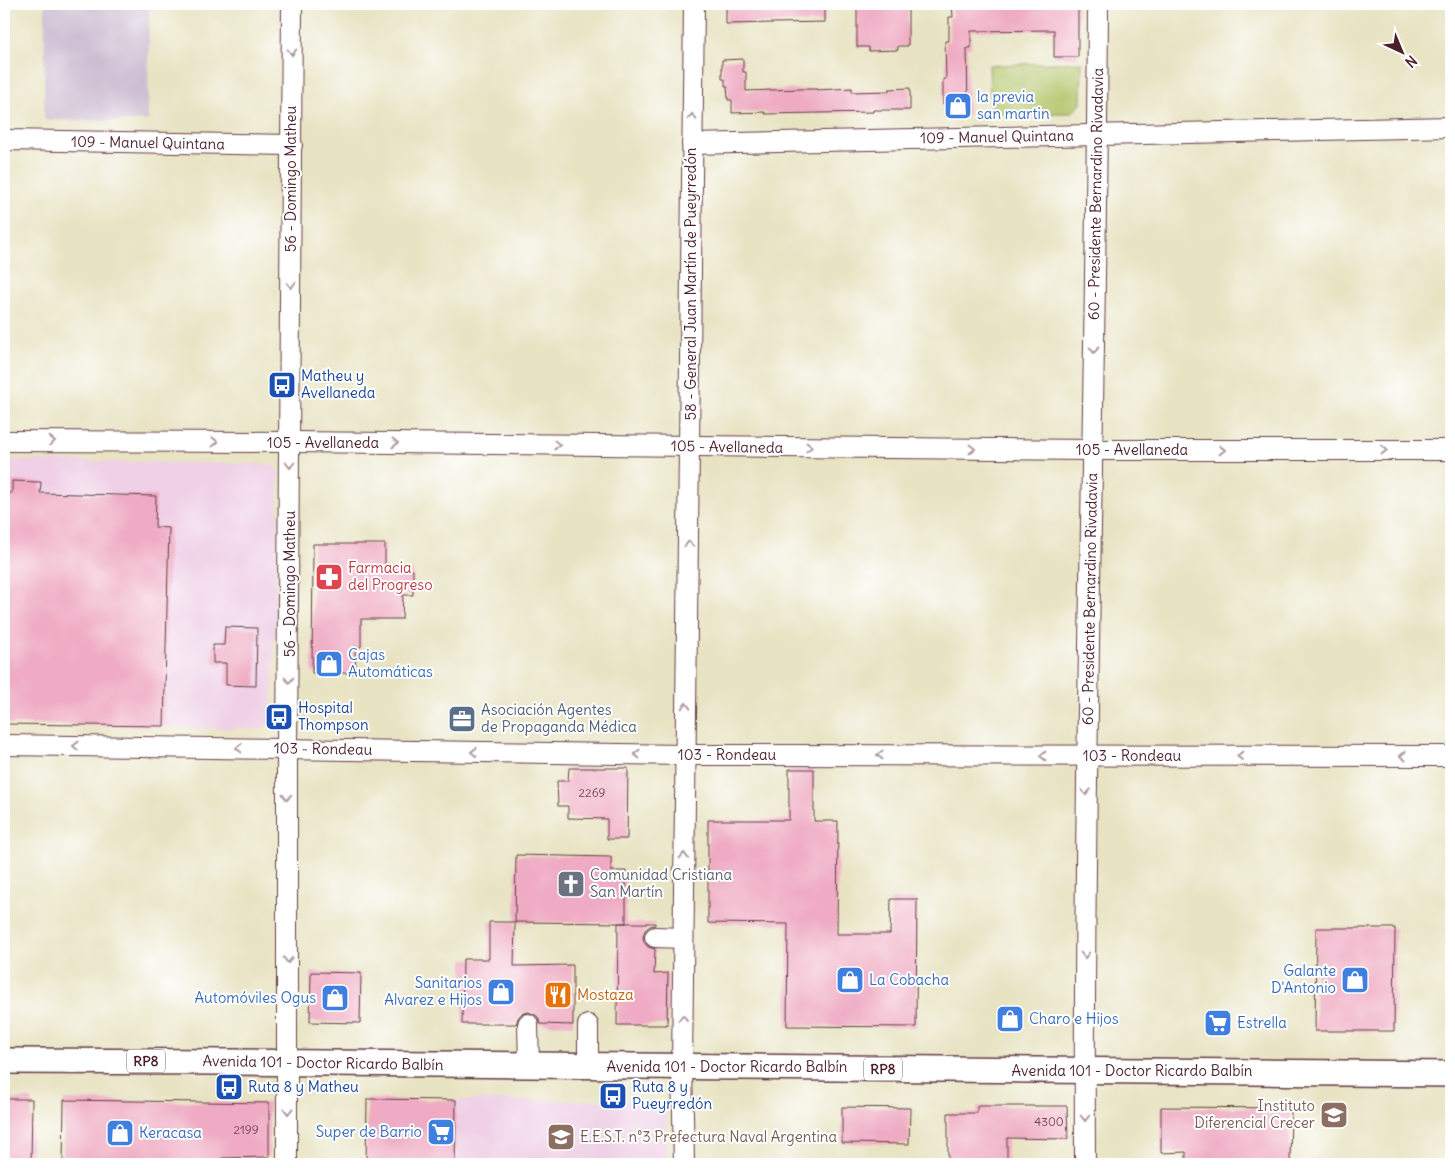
<svg xmlns="http://www.w3.org/2000/svg" width="1455" height="1168" font-family="Delius,sans-serif">
<style>
.built{fill:#efd0e6}
.industrial{fill:#cdbed2}
.green{fill:#b1c366;stroke:#7e7148}
.building{fill:#efabc3}
.lines{fill:none;stroke-linecap:round;stroke-linejoin:round}
.minor-casing{stroke:#623c42;stroke-width:22}
.major-casing{stroke:#623c42;stroke-width:28}
.minor{stroke:#fff;stroke-width:20}
.major{stroke:#fff;stroke-width:25}
.oneway{stroke:#ae9aa0}
.labels{text-anchor:middle;stroke-width:4;stroke-linejoin:round;paint-order:stroke}
.number-label{font-size:12px;fill:#734251}
.shield{fill:#fff;stroke:#80626b;stroke-width:1}
.shield-label{font-size:14px;font-weight:bold;fill:#4a1f2b}
.shop-label{font-size:15px;fill:#366cbe;stroke:#fff;text-anchor:start}
.street-label{font-size:15px;fill:#4a1f2b;stroke:#fff}
.transit-label{font-size:15px;fill:#164399;stroke:#fff;text-anchor:start}
.health-label{font-size:15px;fill:#be3a42;stroke:#fff;text-anchor:start}
.service-label{font-size:15px;fill:#4e5e75;stroke:#fff;text-anchor:start}
.worship-label{font-size:15px;fill:#5b616d;stroke:#fff;text-anchor:start}
.food-label{font-size:15px;fill:#c56008;stroke:#fff;text-anchor:start}
.education-label{font-size:15px;fill:#785e54;stroke:#fff;text-anchor:end}
</style>
<rect width="100%" height="100%" fill="#fff"/>
<filter id="ink" filterUnits="userSpaceOnUse"><feTurbulence type="fractalNoise" baseFrequency=".02" numOctaves="2"/><feDisplacementMap in="SourceGraphic" scale="10" xChannelSelector="R" yChannelSelector="G"/><feConvolveMatrix kernelMatrix="1 2 1 2 8 2 1 2 1" color-interpolation-filters="sRGB"/></filter>
<filter id="wash" filterUnits="userSpaceOnUse"><feTurbulence type="fractalNoise" baseFrequency=".0096" numOctaves="4" result="noise"/><feDisplacementMap in="SourceGraphic" scale="20" xChannelSelector="R" yChannelSelector="G"/><feGaussianBlur stdDeviation="1.12" result="paint"/><feColorMatrix in="noise" values="0 0 0 0 0 0 0 0 0 0 0 0 0 0 0 0 0 1.4 0 .05"/><feComposite in="paint" operator="in"/></filter>
<g filter="url(#wash)">
<rect width="100%" height="100%" fill="#e8e3c2"/>
<g class="built">
<path d="M4,460L270,464L279,471L272,721L263,729L4,724Z"/>
<path d="M456,1100L658,1101L666,1109V1164H455Z"/>
</g>
<path class="industrial" d="M45,4H149L148,121L44,120Z"/>
<path class="green" d="M1082,62L1081,104L1072,113L990,115L989,65Z"/>
<g id="blocks">
<g class="building">
<path d="M726,4H825V22L726,24Z"/>
<path d="M857,4H908V46H898V50L869,51V47H857Z"/>
<path d="M952,4H1078V57H1054V30L971,31V48H967L968,116H946L948,104H943V79H946L945,41H949V17H953Z"/>
<path d="M743,59V72H746V91L800,89H817V90L852,88V92L889,91V89L910,88V110H873V112L765,114V112L732,113V100H728L727,86H725V79H722V60Z"/>
<path d="M12,481L41,482L40,493L156,496L155,527L169,528L164,726L4,724V493H12Z"/>
<path d="M313,544H385V569L413,570V595H403L402,619H361V647H355L356,673H312Z"/>
<path d="M225,627L257,628L256,686L226,685V663H213V645H224Z"/>
<path d="M569,768H628L627,839H607V819L568,818V806H558L557,781H568Z"/>
<path d="M789,769H814V821H838L837,934H890L891,899H917L916,1027L787,1026L788,924L708,923V820H789Z"/>
<path d="M516,855L611,857V871H626V923L515,922Z"/>
<path d="M489,922H515L514,966L573,965V1025L540,1024L538,1017L534,1014L528,1012L521,1014L518,1018L516,1024H462L463,959H489Z"/>
<path d="M618,923H655V925L650,926L645,930L643,937L644,942L648,947L655,949L654,974L668,973L667,1025H617Z"/>
<path d="M1316,928H1395L1394,1031H1315Z"/>
<path d="M311,972L361,973L360,1023L310,1022Z"/>
<path d="M4,1099H32L31,1164H4Z"/>
<path d="M367,1099L456,1100L455,1164H366Z"/>
<path d="M64,1100L269,1103V1157L222,1158V1164H63Z"/>
<path d="M977,1106H1067L1068,1139L1007,1138V1164H948V1113H977Z"/>
<path d="M842,1107L910,1108L909,1144L842,1143Z"/>
<path d="M1161,1107L1291,1108L1290,1164H1186V1152L1161,1153Z"/>
</g>
</g>
</g>
<g filter="url(#ink)">
<use href="#blocks" fill-opacity="0" stroke="#623c42" stroke-width="1"/>
<g class="lines">
<defs>
<g id="minor">
<path d="M4,140L292,145"/>
<path d="M692,144L1451,127"/>
<path d="M4,441L291,442L1093,450H1451"/>
<path d="M4,745L685,755L1451,756"/>
<path d="M655,937L683,938"/>
<path d="M528,1024L529,1065"/>
<path d="M588,1066V1025"/>
<path d="M287,1164V748L292,4"/>
<path d="M684,1164L682,1067L694,4"/>
<path d="M1085,1164C1083,777 1096,391 1098,4"/>
</g>
<path id="major" d="M4,1061L229,1062L1451,1074"/>
</defs>
<use href="#minor" class="minor-casing"/>
<use href="#major" class="major-casing"/>
<use href="#minor" class="minor"/>
<use href="#major" class="major"/>
</g>
<defs><path id="oneway-chevron" d="M-2-3.5L2.5 0L-2 3.5" fill="none" stroke-width="1.6" stroke-linecap="round" stroke-linejoin="round" transform="scale(1.25)"/></defs>
<g class="oneway">
<use href="#oneway-chevron" transform="translate(292 52) rotate(90)"/>
<use href="#oneway-chevron" transform="translate(692 117) rotate(-89)"/>
<use href="#oneway-chevron" transform="translate(291 285) rotate(90)"/>
<use href="#oneway-chevron" transform="translate(1094 350) rotate(91)"/>
<use href="#oneway-chevron" transform="translate(52 441)"/>
<use href="#oneway-chevron" transform="translate(215 442)"/>
<use href="#oneway-chevron" transform="translate(395 443) rotate(1)"/>
<use href="#oneway-chevron" transform="translate(557 445) rotate(1)"/>
<use href="#oneway-chevron" transform="translate(809 447) rotate(1)"/>
<use href="#oneway-chevron" transform="translate(972 449) rotate(1)"/>
<use href="#oneway-chevron" transform="translate(1222 450)"/>
<use href="#oneway-chevron" transform="translate(1384 450)"/>
<use href="#oneway-chevron" transform="translate(290 465) rotate(90)"/>
<use href="#oneway-chevron" transform="translate(689 544) rotate(-89)"/>
<use href="#oneway-chevron" transform="translate(289 680) rotate(90)"/>
<use href="#oneway-chevron" transform="translate(686 706) rotate(-89)"/>
<use href="#oneway-chevron" transform="translate(76 746) rotate(-179)"/>
<use href="#oneway-chevron" transform="translate(239 748) rotate(-179)"/>
<use href="#oneway-chevron" transform="translate(474 752) rotate(-179)"/>
<use href="#oneway-chevron" transform="translate(637 754) rotate(-179)"/>
<use href="#oneway-chevron" transform="translate(880 755) rotate(-180)"/>
<use href="#oneway-chevron" transform="translate(1043 756) rotate(-180)"/>
<use href="#oneway-chevron" transform="translate(1240 756) rotate(180)"/>
<use href="#oneway-chevron" transform="translate(1403 756) rotate(180)"/>
<use href="#oneway-chevron" transform="translate(1086 792) rotate(90)"/>
<use href="#oneway-chevron" transform="translate(287 797) rotate(90)"/>
<use href="#oneway-chevron" transform="translate(684 856) rotate(-89)"/>
<use href="#oneway-chevron" transform="translate(1085 955) rotate(90)"/>
<use href="#oneway-chevron" transform="translate(288 960) rotate(90)"/>
<use href="#oneway-chevron" transform="translate(683 1018) rotate(-89)"/>
<use href="#oneway-chevron" transform="translate(288 1111) rotate(91)"/>
<use href="#oneway-chevron" transform="translate(1085 1118) rotate(90)"/>
</g>
</g>
<defs>
<symbol id="shop-square" viewBox="-11 -11 22 22"><rect x="-9" y="-9" width="18" height="18" rx="4" fill="#3f7fe0" stroke="#fff"/><path d="M-5-2.5h2.3a2.7 3.5 0 0 1 5.4 0H5L5.5 6h-11ZM-1.5-2.5h3a1.5 2.3 0 0 0-3 0Z" fill="#fff"/></symbol>
<symbol id="bus-square" viewBox="-11 -11 22 22"><rect x="-9" y="-9" width="18" height="18" rx="4" fill="#1a4fb4" stroke="#fff"/><path d="M-5-6H5V4H4V6H2V4H-2V6H-4V4H-5ZM-3.5-4V0h7V-4ZM-3.5 1.2v1.5H-2V1.2ZM2 1.2v1.5H3.5V1.2Z" fill="#fff"/></symbol>
<symbol id="pharmacy-square" viewBox="-11 -11 22 22"><rect x="-9" y="-9" width="18" height="18" rx="4" fill="#e0444e" stroke="#fff"/><path d="M-2-6h4v4h4v4h-4v4h-4v-4h-4v-4h4Z" fill="#fff"/></symbol>
<symbol id="office-square" viewBox="-11 -11 22 22"><rect x="-9" y="-9" width="18" height="18" rx="4" fill="#5c6f8a" stroke="#fff"/><path d="M-6-3h4V-5.5h4V-3h4V5H-6ZM-1-4.5V-3h2v-1.5ZM-6 0V1H6V0Z" fill="#fff"/></symbol>
<symbol id="church-square" viewBox="-11 -11 22 22"><rect x="-9" y="-9" width="18" height="18" rx="4" fill="#6b7280" stroke="#fff"/><path d="M-1.2-6h2.4v3.5h3.3v2.4h-3.3V6h-2.4V-.1h-3.3v-2.4h3.3Z" fill="#fff"/></symbol>
<symbol id="restaurant-square" viewBox="-11 -11 22 22"><rect x="-9" y="-9" width="18" height="18" rx="4" fill="#e8710a" stroke="#fff"/><path d="M-5-6h1v4h1v-4h1v4h1v-4h1v5L-1.5 .5V6h-2V.5L-5-1ZM5-6V6H3V1.5H1.5Q1.5-4 5-6Z" fill="#fff"/></symbol>
<symbol id="supermarket-square" viewBox="-11 -11 22 22"><rect x="-9" y="-9" width="18" height="18" rx="4" fill="#3f7fe0" stroke="#fff"/><path d="M-6-5.5h2.5l.6 2H6L4.5 2H-2.5L-4.4-4H-6ZM-1.5 3.2a1.3 1.3 0 1 0 .1 0ZM3 3.2a1.3 1.3 0 1 0 .1 0Z" fill="#fff"/></symbol>
<symbol id="school-square" viewBox="-11 -11 22 22"><rect x="-9" y="-9" width="18" height="18" rx="4" fill="#8d6e63" stroke="#fff"/><path d="M0-5L7-2L0 1L-7-2ZM-4 1L0 2.5L4 1V4Q0 6-4 4Z" fill="#fff"/></symbol>
</defs>
<g fill-rule="evenodd">
<use href="#shop-square" x="942" y="90" width="32" height="32"/>
<use href="#bus-square" x="266" y="369" width="32" height="32"/>
<use href="#pharmacy-square" x="313" y="561" width="32" height="32"/>
<use href="#shop-square" x="313" y="648" width="32" height="32"/>
<use href="#bus-square" x="263" y="701" width="32" height="32"/>
<use href="#office-square" x="446" y="703" width="32" height="32"/>
<use href="#church-square" x="555" y="868" width="32" height="32"/>
<use href="#shop-square" x="834" y="964" width="32" height="32"/>
<use href="#shop-square" x="1339" y="964" width="32" height="32"/>
<use href="#shop-square" x="485" y="976" width="32" height="32"/>
<use href="#restaurant-square" x="542" y="979" width="32" height="32"/>
<use href="#shop-square" x="319" y="982" width="32" height="32"/>
<use href="#shop-square" x="994" y="1003" width="32" height="32"/>
<use href="#supermarket-square" x="1202" y="1007" width="32" height="32"/>
<use href="#bus-square" x="213" y="1071" width="32" height="32"/>
<use href="#bus-square" x="597" y="1080" width="32" height="32"/>
<use href="#school-square" x="1318" y="1099" width="32" height="32"/>
<use href="#supermarket-square" x="425" y="1116" width="32" height="32"/>
<use href="#shop-square" x="104" y="1117" width="32" height="32"/>
<use href="#school-square" x="545" y="1121" width="32" height="32"/>
</g>
<g class="labels">
<g class="number-label">
<text x="592" y="797">2269</text>
<text x="1049" y="1126">4300</text>
<text x="246" y="1134">2199</text>
</g>
<g class="shield">
<rect x="127" y="1049.5" width="38" height="23" rx="4"/>
<rect x="864" y="1057.5" width="38" height="23" rx="4"/>
</g>
<g class="shield-label">
<text x="146" y="1066">RP8</text>
<text x="883" y="1074">RP8</text>
</g>
<g class="shop-label">
<text x="977" y="102">la previa<tspan x="977" dy="17">san martin</tspan></text>
<text x="348" y="660">Cajas<tspan x="348" dy="17">Automáticas</tspan></text>
<text x="1336" y="976" text-anchor="end">Galante<tspan x="1336" dy="17">D'Antonio</tspan></text>
<text x="869" y="985">La Cobacha</text>
<text x="482" y="988" text-anchor="end">Sanitarios<tspan x="482" dy="17">Alvarez e Hijos</tspan></text>
<text x="316" y="1003" text-anchor="end">Automóviles Ogus</text>
<text x="1029" y="1024">Charo e Hijos</text>
<text x="1237" y="1028">Estrella</text>
<text x="422" y="1137" text-anchor="end">Super de Barrio</text>
<text x="139" y="1138">Keracasa</text>
</g>
<g class="street-label">
<text transform="translate(997 137) rotate(-1)" y="5">109 - Manuel Quintana</text>
<text transform="translate(148 143) rotate(1)" y="5">109 - Manuel Quintana</text>
<text transform="translate(291 179) rotate(-90)" y="5">56 - Domingo Matheu</text>
<text transform="translate(1096 194) rotate(-89)" y="5">60 - Presidente Bernardino Rivadavia</text>
<text transform="translate(691 284) rotate(-90)" y="5">58 - General Juan Martín de Pueyrredón</text>
<text x="323" y="448">105 - Avellaneda</text>
<text transform="translate(727 447) rotate(1)" y="5">105 - Avellaneda</text>
<text x="1132" y="455">105 - Avellaneda</text>
<text transform="translate(290 584) rotate(-90)" y="5">56 - Domingo Matheu</text>
<text transform="translate(1090 599) rotate(-89)" y="5">60 - Presidente Bernardino Rivadavia</text>
<text transform="translate(323 749) rotate(1)" y="5">103 - Rondeau</text>
<text x="727" y="760">103 - Rondeau</text>
<text x="1132" y="761">103 - Rondeau</text>
<text transform="translate(323 1063) rotate(1)" y="5">Avenida 101 - Doctor Ricardo Balbín</text>
<text x="727" y="1072">Avenida 101 - Doctor Ricardo Balbín</text>
<text x="1132" y="1076">Avenida 101 - Doctor Ricardo Balbín</text>
</g>
<g class="transit-label">
<text x="301" y="381">Matheu y<tspan x="301" dy="17">Avellaneda</tspan></text>
<text x="298" y="713">Hospital<tspan x="298" dy="17">Thompson</tspan></text>
<text x="248" y="1092">Ruta 8 y Matheu</text>
<text x="632" y="1092">Ruta 8 y<tspan x="632" dy="17">Pueyrredón</tspan></text>
</g>
<g class="health-label">
<text x="348" y="573">Farmacia<tspan x="348" dy="17">del Progreso</tspan></text>
</g>
<g class="service-label">
<text x="481" y="715">Asociación Agentes<tspan x="481" dy="17">de Propaganda Médica</tspan></text>
</g>
<g class="worship-label">
<text x="590" y="880">Comunidad Cristiana<tspan x="590" dy="17">San Martín</tspan></text>
</g>
<g class="food-label">
<text x="577" y="1000">Mostaza</text>
</g>
<g class="education-label">
<text x="1315" y="1111">Instituto<tspan x="1315" dy="17">Diferencial Crecer</tspan></text>
<text x="580" y="1142" text-anchor="start">E.E.S.T. n°3 Prefectura Naval Argentina</text>
</g>
</g>
<rect width="1455" height="1168" fill="none" stroke="#fff" stroke-width="20"/>
<g transform="translate(1402 52) rotate(136)" stroke="#ffffff" stroke-width="4" paint-order="stroke">
<path d="M0-4L9 19L0 12L-9 19Z" fill="#4a1f2b"/>
<text y="-8" font-size="14" font-weight="bold" text-anchor="middle" fill="#4a1f2b">N</text>
</g>
</svg>
